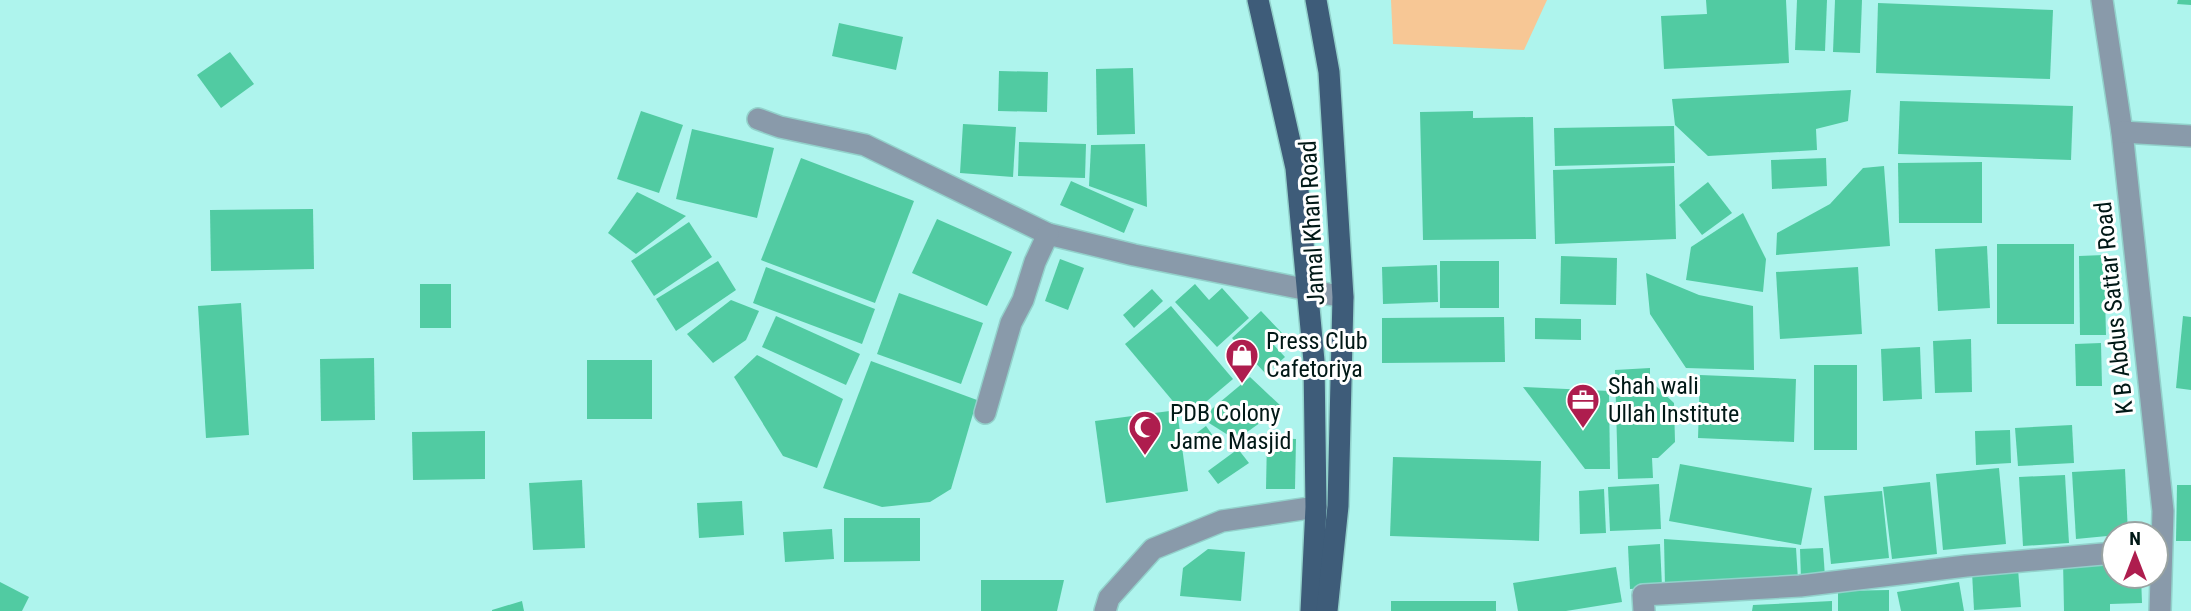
<svg xmlns="http://www.w3.org/2000/svg" width="2191" height="611" font-family="'Roboto Condensed',sans-serif">
<style>
.green{fill:#f7c795}
.building{fill:#51cba2}
.lines{fill:none;stroke-linecap:round;stroke-linejoin:round}
.minor-casing{stroke:#92d1cb;stroke-width:24}
.major-casing{stroke:#92d1cb;stroke-width:24}
.minor{stroke:#899aaa;stroke-width:21}
.major{stroke:#3e5c79;stroke-width:21}
.labels{text-anchor:middle;stroke-width:6;stroke-linejoin:round;paint-order:stroke}
.street-label{font-size:24px;fill:#001816;stroke:#fff}
.poi-label{font-size:24px;fill:#001816;stroke:#fff;text-anchor:start}
</style>
<rect width="100%" height="100%" fill="#aef4ed"/>
<path class="green" d="M1391,0H1547L1524,50L1393,44Z"/>
<g class="building">
<path d="M1706,0H1786L1789,63L1664,69L1661,16L1707,14Z"/>
<path d="M1797,0H1827L1825,51L1795,50Z"/>
<path d="M1835,0H1862L1860,53L1833,52Z"/>
<path d="M2178,0H2191V5L2177,4Z"/>
<path d="M1878,3L2053,10L2050,79L1876,73Z"/>
<path d="M839,23L903,37L896,70L832,56Z"/>
<path d="M230,52L254,84L221,108L197,75Z"/>
<path d="M1133,68L1135,134L1097,135L1096,69Z"/>
<path d="M999,71L1048,72L1047,112L998,111Z"/>
<path d="M1851,90L1848,121L1816,129L1817,150L1708,156L1675,125L1672,99Z"/>
<path d="M1900,101L2073,106L2071,160L1898,154Z"/>
<path d="M641,111L683,125L659,193L617,179Z"/>
<path d="M1473,111V118L1533,117L1536,239L1423,240L1420,112Z"/>
<path d="M963,124L1016,127L1013,177L960,173Z"/>
<path d="M1674,126L1675,163L1555,166L1554,128Z"/>
<path d="M692,129L774,148L757,218L676,199Z"/>
<path d="M1019,142L1086,144L1085,178L1018,176Z"/>
<path d="M1145,144L1147,207L1089,186L1091,145Z"/>
<path d="M801,158L914,201L875,303L761,260Z"/>
<path d="M1826,158L1827,186L1772,189L1771,160Z"/>
<path d="M1982,162V223H1899L1898,163Z"/>
<path d="M1674,166L1676,239L1555,244L1553,170Z"/>
<path d="M1884,166L1890,246L1776,255L1777,233L1830,204L1863,168Z"/>
<path d="M1071,181L1134,209L1124,233L1060,205Z"/>
<path d="M1708,182L1732,213L1702,235L1679,205Z"/>
<path d="M637,192L686,216L636,254L608,233Z"/>
<path d="M313,209L314,269L211,271L210,210Z"/>
<path d="M1743,213L1766,259L1763,292L1686,280L1691,247Z"/>
<path d="M937,219L1012,252L987,306L912,273Z"/>
<path d="M689,222L712,257L654,296L631,261Z"/>
<rect x="1997" y="244" width="77" height="80"/>
<path d="M1987,246L1990,308L1938,311L1935,249Z"/>
<path d="M2104,255L2106,335H2080L2079,256Z"/>
<path d="M1561,256L1617,258L1616,305L1560,304Z"/>
<path d="M1060,259L1084,268L1068,310L1045,301Z"/>
<path d="M718,261L736,290L676,331L656,299Z"/>
<rect x="1440" y="261" width="59" height="47"/>
<path d="M1437,265L1438,302L1383,304L1382,267Z"/>
<path d="M766,267L875,309L862,344L753,303Z"/>
<path d="M1858,267L1862,334L1780,339L1776,272Z"/>
<path d="M1646,273L1699,295L1753,306L1754,370L1686,368L1650,314Z"/>
<rect x="420" y="284" width="31" height="44"/>
<path d="M1195,284L1209,300L1222,288L1249,318L1217,347L1175,302Z"/>
<path d="M1152,289L1163,301L1134,328L1123,315Z"/>
<path d="M899,293L983,323L961,384L877,354Z"/>
<path d="M731,300L759,311L746,340L713,363L687,334Z"/>
<path d="M241,303L249,435L206,438L198,306Z"/>
<path d="M1171,306L1233,379L1187,418L1125,344Z"/>
<path d="M1261,311L1282,333L1272,343L1285,357L1266,374L1232,338Z"/>
<path d="M776,316L860,354L846,385L762,347Z"/>
<path d="M2183,316L2191,317V390L2176,388Z"/>
<path d="M1504,317L1505,362L1382,363V318Z"/>
<path d="M1535,318L1581,319V340L1535,339Z"/>
<path d="M1971,339L1972,392L1935,393L1933,341Z"/>
<path d="M2101,343L2102,386H2076L2075,344Z"/>
<path d="M1920,347L1922,399L1883,401L1881,349Z"/>
<path d="M757,355L843,399L817,468L783,456L734,377Z"/>
<path d="M374,358L375,420L321,421L320,359Z"/>
<rect x="587" y="360" width="65" height="59"/>
<path d="M871,361L977,400L951,489L930,502L882,507L823,488Z"/>
<rect x="1814" y="365" width="43" height="85"/>
<path d="M1650,368V386H1656L1674,403L1675,442L1658,458H1652L1653,478L1618,479L1615,370Z"/>
<path d="M1700,375L1796,379L1794,442L1698,438Z"/>
<path d="M1250,377L1282,407L1236,440L1201,418Z"/>
<path d="M1523,387L1609,391L1610,469H1585Z"/>
<path d="M1177,410L1188,491L1106,503L1095,421Z"/>
<path d="M2072,425L2074,463L2018,466L2015,428Z"/>
<path d="M1206,426L1216,440L1200,452L1190,438Z"/>
<path d="M2010,430L2011,463L1976,465L1975,431Z"/>
<path d="M485,431V479L413,480L412,432Z"/>
<path d="M1267,438L1296,439L1295,489H1266Z"/>
<path d="M1238,449L1249,463L1218,484L1208,471Z"/>
<path d="M1393,457L1541,461L1539,541L1390,536Z"/>
<path d="M1680,464L1812,488L1801,545L1669,521Z"/>
<path d="M1999,468L2006,544L1943,550L1936,474Z"/>
<path d="M2125,469L2128,534L2076,539L2072,472Z"/>
<path d="M2065,475L2069,543L2023,546L2019,477Z"/>
<path d="M582,480L585,548L533,550L529,483Z"/>
<path d="M1930,482L1937,554L1892,559L1883,487Z"/>
<path d="M1659,484L1661,529L1610,531L1608,487Z"/>
<path d="M2177,485H2191V541H2176Z"/>
<path d="M1604,489L1606,533L1580,534L1579,491Z"/>
<path d="M1882,491L1889,558L1831,564L1824,496Z"/>
<path d="M742,501L744,535L699,538L697,503Z"/>
<path d="M844,518H920V561L844,562Z"/>
<path d="M832,529L834,559L785,562L783,532Z"/>
<path d="M1664,539L1796,548L1798,580L1665,587Z"/>
<path d="M1660,544L1662,587L1630,589L1628,546Z"/>
<path d="M1823,548L1825,577L1801,579L1800,549Z"/>
<path d="M1208,549L1245,552L1241,601L1180,596L1183,568Z"/>
<path d="M2114,559V576H2141L2142,603L2110,604V611H2064L2063,560Z"/>
<path d="M1616,567L1622,602L1566,611H1518L1513,583Z"/>
<path d="M2018,569L2021,607L1974,610L1972,572Z"/>
<path d="M981,580H1064L1057,611H981Z"/>
<path d="M0,582L29,597L22,611H0Z"/>
<path d="M1959,582L1964,611H1901L1897,592Z"/>
<path d="M1889,590V611H1838V591Z"/>
<path d="M522,601L524,611H492V610Z"/>
<rect x="1391" y="601" width="105" height="10"/>
<path d="M1832,601V611H1752L1753,605Z"/>
</g>
<g class="lines">
<defs>
<g id="minor">
<path d="M2102,0L2122,132L2163,511L2160,611"/>
<path d="M758,119L780,127L865,145L1048,234L1134,255L1343,297"/>
<path d="M2122,132L2191,136"/>
<path d="M985,413L1011,323L1023,300L1035,262L1048,234"/>
<path d="M1105,611L1109,598L1153,549L1222,521L1316,507"/>
<path d="M1644,611L1643,595L1800,586L1966,566L2114,553"/>
</g>
<g id="major">
<path d="M1258,0L1296,168L1314,361L1316,507L1311,611"/>
<path d="M1316,0L1329,72L1343,297L1338,506L1327,611"/>
</g>
</defs>
<use href="#minor" class="minor-casing"/>
<use href="#major" class="major-casing"/>
<use href="#minor" class="minor"/>
<use href="#major" class="major"/>
</g>
<defs>
<symbol id="shop-pin" viewBox="-11 -11 22 30"><path d="M0 17L-7.5 6A9.5 9.5 0 1 1 7.5 6Z" fill="#ae1d4e" stroke="#fff"/><path d="M-5-2.5h2.3a2.7 3.5 0 0 1 5.4 0H5L5.5 6h-11ZM-1.5-2.5h3a1.5 2.3 0 0 0-3 0Z" fill="#fff"/></symbol>
<symbol id="office-pin" viewBox="-11 -11 22 30"><path d="M0 17L-7.5 6A9.5 9.5 0 1 1 7.5 6Z" fill="#ae1d4e" stroke="#fff"/><path d="M-6-3h4V-5.5h4V-3h4V5H-6ZM-1-4.5V-3h2v-1.5ZM-6 0V1H6V0Z" fill="#fff"/></symbol>
<symbol id="mosque-pin" viewBox="-11 -11 22 30"><path d="M0 17L-7.5 6A9.5 9.5 0 1 1 7.5 6Z" fill="#ae1d4e" stroke="#fff"/><path d="M3.5-4.9A6 6 0 1 0 3.5 4.9A5 5 0 1 1 3.5-4.9Z" fill="#fff"/></symbol>
</defs>
<g fill-rule="evenodd">
<use href="#shop-pin" x="1223" y="336" width="38" height="52"/>
<use href="#office-pin" x="1564" y="381" width="38" height="52"/>
<use href="#mosque-pin" x="1126" y="408" width="38" height="52"/>
</g>
<g class="labels">
<g class="street-label">
<text transform="translate(1312 223) rotate(-93)" y="8">Jamal Khan Road</text>
<text transform="translate(2114 308) rotate(-96)" y="8">K B Abdus Sattar Road</text>
</g>
<g class="poi-label">
<text x="1266" y="349">Press Club<tspan x="1266" dy="28">Cafetoriya</tspan></text>
<text x="1608" y="394">Shah wali<tspan x="1608" dy="28">Ullah Institute</tspan></text>
<text x="1170" y="421">PDB Colony<tspan x="1170" dy="28">Jame Masjid</tspan></text>
</g>
</g>
<g transform="translate(2135 555)"><circle r="33" fill="#ffffff" stroke="#99a3a2" stroke-width="2"/>
<path d="M0-5L12 26L0 18L-12 26Z" fill="#ae1d4e"/>
<text y="-10" font-size="19" font-weight="bold" text-anchor="middle" fill="#001816">N</text>
</g>
</svg>
